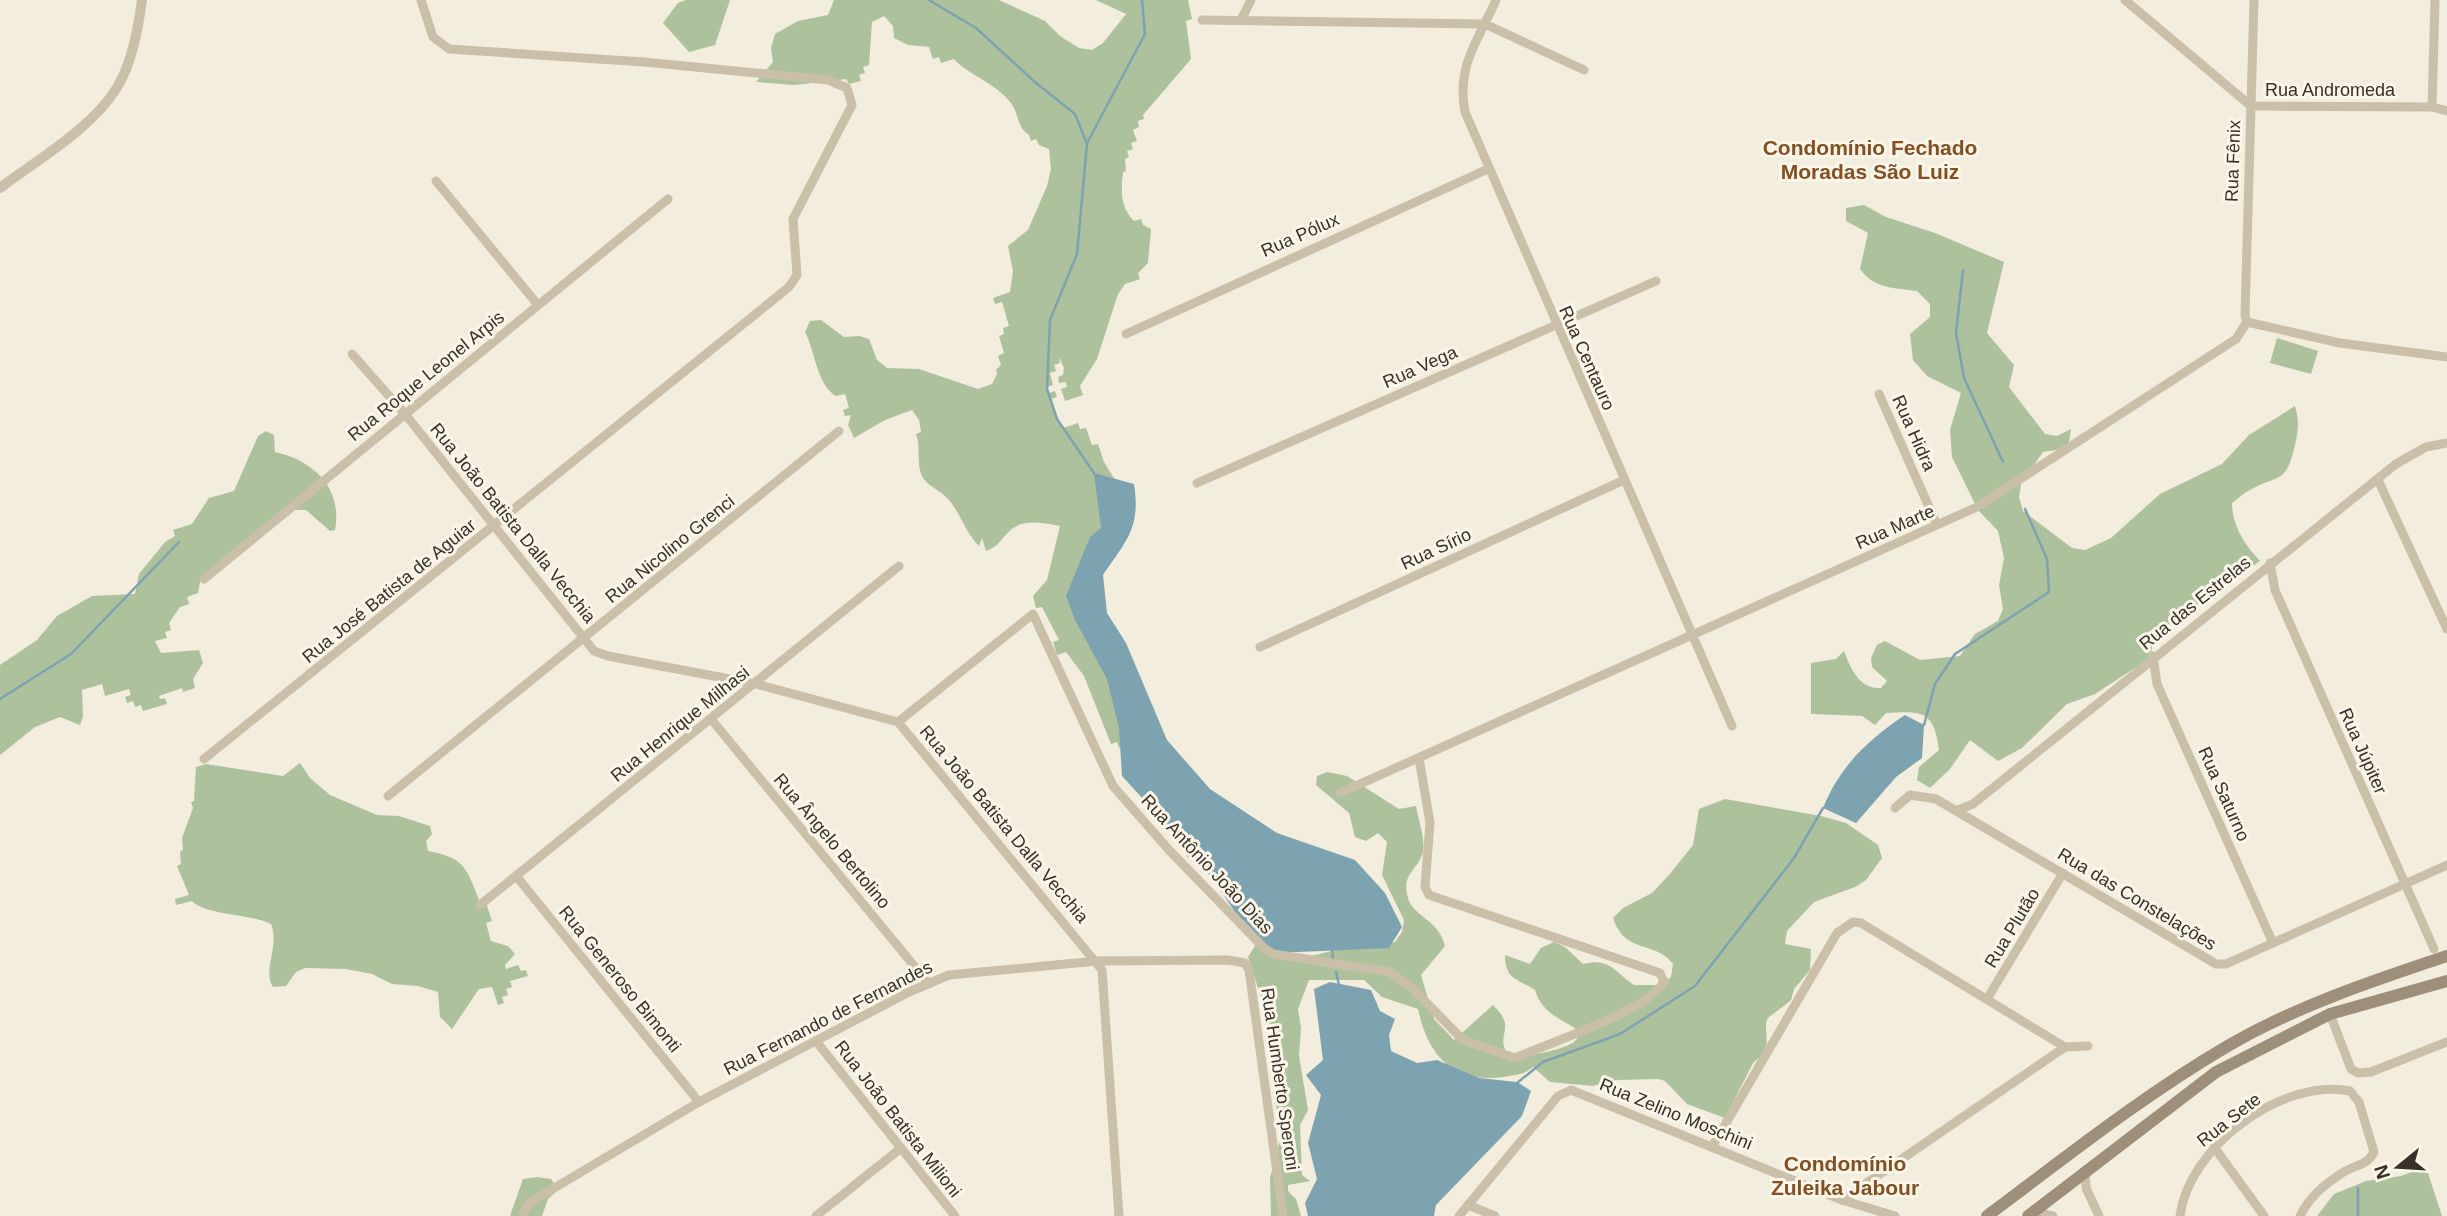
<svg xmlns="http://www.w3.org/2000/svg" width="2447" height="1216" font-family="Helvetica,sans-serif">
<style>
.green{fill:#aec19d}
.water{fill:#7ca3af}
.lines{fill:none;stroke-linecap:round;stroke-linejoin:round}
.stream{stroke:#7ca3af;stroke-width:2.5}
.minor{stroke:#cabfa9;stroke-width:9}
.tertiary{stroke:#cabfa9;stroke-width:10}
.secondary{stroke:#9e8f7a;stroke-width:12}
.labels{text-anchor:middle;stroke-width:6;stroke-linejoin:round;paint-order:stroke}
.street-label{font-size:18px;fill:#383029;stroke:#faf6ea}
.quarter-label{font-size:21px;font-weight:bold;fill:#864e23;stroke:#faf6ea}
</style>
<rect width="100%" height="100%" fill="#f2eddd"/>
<g class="green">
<path d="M686,0H730L715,45L689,52L663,23L678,3Z"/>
<path d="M834,0H999L1045,21L1060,36L1079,48L1092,50L1103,43L1126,14L1096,0H1188L1192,19L1186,21L1191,59L1143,115L1144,119L1138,121L1139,127L1133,130L1137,141L1131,143L1133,149L1127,151L1129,157L1125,159L1126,171L1123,172C1121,191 1120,207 1134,221L1141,219L1143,225L1151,229L1148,263L1138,273L1140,279L1125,284L1118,294L1097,359L1080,386L1083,395L1065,401L1061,389L1067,387L1066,382L1059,383L1058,377L1063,375L1064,368L1059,357L1060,363L1054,365L1056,371L1050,373L1053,385L1047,387L1049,393L1055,391L1057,397L1051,399L1056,418L1063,428L1078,423L1080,429L1086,428L1092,445L1098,444L1104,462L1117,483L1093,556L1131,744L1119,748L1117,742L1111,744L1084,676L1066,652L1057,655L1053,642L1059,640L1042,607L1036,608L1033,596L1047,580L1060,526C1046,524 1028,519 1015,527C1003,534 1001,546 986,551L982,538L979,546C964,531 959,509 946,497C938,489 927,486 922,476C916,463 921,447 916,434L921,432L919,420L912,410L885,420L854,438L848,425L851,415L845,416L843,410L849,408L845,394L836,396C817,385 815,351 805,332L810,321L821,320L844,337L859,336L869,339L877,360L887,368L919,369L978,389L992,384L997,374L996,370L1001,365L998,356L1004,353L999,336L1004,334L1003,328L1009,326L1002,302L995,304L993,298L1010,292L1013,271L1008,246L1028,230L1047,186L1051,169L1049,149L1039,145L1036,139L1031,141L1029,135C1016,126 1020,116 1011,103C996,83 968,75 954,59L941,63L939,57L933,59L929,47L908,45L894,38L893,26L884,16L872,22L869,65L863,67L865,73L859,75L861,81L849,84L846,79L795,85L756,82L773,62L771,48L775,34L798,21L828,15Z"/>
<path d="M1864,205L1886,217L1935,233L2004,262L1987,333L2014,365L2009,387L2045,434L2057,436L2071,429L2068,448L2043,452L2021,484L2019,497L2023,511L2072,548L2085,550L2111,538L2160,494L2222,464L2249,435L2295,406C2300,423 2298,432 2294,449C2285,486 2276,474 2250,490C2243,493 2238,499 2232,503C2232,526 2245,545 2260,561L2160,631L2153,643L2150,658L2095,694L2067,704L2022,748L1998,761L1970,740L1950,769L1930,788L1917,780L1919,767L1939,750C1934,711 1923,711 1886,713L1875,725L1862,716L1811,714V663L1836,659L1844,651C1851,669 1859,689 1881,688L1887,681L1872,667L1871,658L1877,645L1885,641L1920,660L1960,656L1975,634L1998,621L2003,609L1999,585L2004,558L1998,531L1978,510L1952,457L1950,430L1961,393L1927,376L1913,360L1910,334L1930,317V304L1917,291C1895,288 1874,289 1860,269L1868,233L1846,221V208Z"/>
<path d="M2277,338L2318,351L2311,374L2270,363Z"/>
<path d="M266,431L274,435L275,452C313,460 343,488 335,530L330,531L306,510H292L201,577L198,593L187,597L189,604L180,607L169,623L171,630L165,632L167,638L155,641L161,653L199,650L203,663L193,679L195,688L183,692L182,688L159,696L160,699L165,698L167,704L143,711L141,705L135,707L133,701L127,703L125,697L131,695L129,689L105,696L102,684L82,690L83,717L80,725L60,717L35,727L0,755V665L37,640L57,616L92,596L135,594L139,574L165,542L175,536L173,530L192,524L209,498L234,491L258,436Z"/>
<path d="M300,763L310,778L330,795L377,815L399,816L430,826L432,834L426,841L428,851C466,858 466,868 480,902L486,903L492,921L486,923L491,941L508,946L515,954L505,965L506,969L518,965L521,971L526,970L528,976L510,981L512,987L506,989L508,995L502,997L504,1003L498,1005L492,987L479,989L452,1029L440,1017L438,992L418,986L392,984L372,974L346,969L305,968L296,972L286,986L273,987C262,971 280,945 271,924C247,913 207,916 192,901L176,905L175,899L189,895L177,866L181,864L180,852L183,850L182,838L193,808L191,802L194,801L196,767L206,764L283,776Z"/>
<path d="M1327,772L1347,776L1399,809L1416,806C1418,820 1427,842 1422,855C1416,871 1403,874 1407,894C1411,918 1438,917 1445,946L1421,975L1434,1019L1454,1040L1493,1005C1516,1027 1498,1033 1505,1049C1511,1063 1565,1050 1575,1041C1577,1039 1579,1035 1581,1032C1562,1019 1542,1014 1535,990C1517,978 1505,980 1505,955L1530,964L1541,948L1554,942L1565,947L1583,964C1609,957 1614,971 1634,985H1661L1671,977L1673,964C1656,940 1625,955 1613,918L1623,908L1652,893L1669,875L1693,845L1699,809L1725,799L1821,816L1846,823L1878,845L1882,858L1866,880L1855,887L1814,902L1787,931L1785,944L1811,949L1810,970L1794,989L1791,1000C1761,1026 1766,1008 1767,1051L1753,1063L1725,1118L1687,1104L1665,1081L1659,1079L1615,1080L1593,1086L1550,1082L1533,1067C1524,1075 1515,1075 1503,1077C1453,1084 1428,1056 1418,1009L1382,997L1364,980H1309L1298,1009L1301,1028L1299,1056L1308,1110L1300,1125L1302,1175L1310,1181L1288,1185V1191L1296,1199L1301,1216H1271L1270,1178L1281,1137L1273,1084L1271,1028L1248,957L1255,946L1268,940L1296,957L1303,958L1340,949L1383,946L1395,942L1402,932L1404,920L1382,875L1387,842L1378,833L1366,841L1355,837L1349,813L1316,785L1317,776Z"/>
<path d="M2426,1167L2442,1216H2317L2334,1194L2366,1181L2401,1176Z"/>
<path d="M537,1177L551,1179L558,1190L548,1199L542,1216H510L523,1179Z"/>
</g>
<g class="water">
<path d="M1094,473L1134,484C1141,528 1126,541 1103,575L1107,613L1126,643L1167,740L1210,789L1277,833L1355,860L1385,893L1402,927L1389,948L1275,953L1238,917L1212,877L1187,856L1166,824L1122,776L1119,728L1107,679L1075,620L1066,596L1090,537L1101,528Z"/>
<path d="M1905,715L1924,725L1922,758L1896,777L1856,823L1823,808C1840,766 1868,740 1905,715Z"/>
<path d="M1330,982L1371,990L1380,1011L1395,1019L1389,1035L1391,1051L1417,1063L1437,1060L1479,1078L1517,1082L1531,1091L1522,1116L1436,1205L1434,1216H1308L1305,1203L1317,1179L1308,1143L1321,1095L1306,1075L1323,1060L1314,989Z"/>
</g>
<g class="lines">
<g class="stream">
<path d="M929,0L976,28L1036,83L1075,114L1087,144L1077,254L1050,320L1047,389L1057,419L1096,476"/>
<path d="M1087,143L1145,34L1142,0"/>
<path d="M1963,270L1956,333L1964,378L2003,462"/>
<path d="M0,699L71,654L179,542"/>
<path d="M1924,725L1935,684L1955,654L2049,592L2047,559L2025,509"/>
<path d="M1332,949L1333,958"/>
<path d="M1336,972L1339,985"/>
<path d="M1517,1083L1543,1062L1620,1034L1695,986L1794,858L1823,808"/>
<path d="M2358,1188V1216"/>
</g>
<g class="minor">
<path d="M1496,0C1478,41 1456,66 1465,112L1732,726"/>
<path d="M2125,0L2251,106L2432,107L2447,111"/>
<path d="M1202,20L1485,24L1584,70"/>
<path d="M1241,20L1251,0"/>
<path d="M2432,107L2435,0"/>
<path d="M436,181L538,305"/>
<path d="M2247,322L2245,315L2254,0"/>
<path d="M2247,322L2340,343L2447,357"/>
<path d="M1126,334L1488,169"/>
<path d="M352,354L405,414L594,651L608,656L756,684L898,722L1102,970L1119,1216"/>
<path d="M1879,394L1937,525"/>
<path d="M2378,480L2447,629"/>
<path d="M1197,483L1656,281"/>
<path d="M2270,563L2275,590L2434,949"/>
<path d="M204,579L668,199"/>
<path d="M1260,647L1624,480"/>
<path d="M2153,656L2157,684L2273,943"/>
<path d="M711,719L929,984"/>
<path d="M898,722L1033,614L1113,786L1169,850L1264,948L1273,954L1390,972L1412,988L1463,1040L1515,1058C1549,1043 1647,1011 1664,982L1660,973L1429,895L1425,887L1430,823L1419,758"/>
<path d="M204,759L789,287L797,275L793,219L852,105L847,88L828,80L644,62L449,49L433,37L421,0"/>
<path d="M1340,793L1977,507L2236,339L2247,322"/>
<path d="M388,796L839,431"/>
<path d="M1895,808L1910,795L1936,799L2216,964H2226L2447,865"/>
<path d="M1958,810L1973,804L2396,464L2426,447L2447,443"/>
<path d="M517,877L699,1102"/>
<path d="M480,905L899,566"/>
<path d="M1987,999L2063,873"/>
<path d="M2330,1014L2351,1069L2358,1073L2371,1072L2447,1042"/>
<path d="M816,1041L955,1216"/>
<path d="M1712,1147L1837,933L1853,922L1861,923L2065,1047L2088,1046"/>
<path d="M2214,1147L2264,1216"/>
<path d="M2085,1170L2086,1188L2099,1216"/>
<path d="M1842,1200L2065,1047"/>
<path d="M1468,1205L1495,1216"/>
<path d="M2034,1212L2053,1216"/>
<path d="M522,1216L529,1203L699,1102L909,992L949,975L1097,961L1228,960L1245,963L1249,970L1283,1216"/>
<path d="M816,1216L901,1148"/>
<path d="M1459,1216L1558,1096L1571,1090L1842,1200L1895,1216"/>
<path d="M2180,1216C2188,1148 2282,1077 2350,1091L2359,1102L2374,1152C2367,1166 2354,1165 2342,1173C2324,1185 2310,1196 2300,1216"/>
</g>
<path class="tertiary" d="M0,188C37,160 92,128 116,89C132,64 138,29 142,0"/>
<g class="secondary">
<path d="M1987,1216C2065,1158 2141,1097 2226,1047C2294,1007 2372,981 2447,956"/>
<path d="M2028,1216L2216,1072L2330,1014L2447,981"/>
</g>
</g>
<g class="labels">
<g class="street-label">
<text x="2330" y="96">Rua Andromeda</text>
<text transform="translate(2233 161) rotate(-88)" y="6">Rua Fênix</text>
<text transform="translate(1300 235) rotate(-24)" y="6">Rua Pólux</text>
<text transform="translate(1587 358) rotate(66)" y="6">Rua Centauro</text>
<text transform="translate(1420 367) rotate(-24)" y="6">Rua Vega</text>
<text transform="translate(426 376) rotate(-39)" y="6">Rua Roque Leonel Arpis</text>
<text transform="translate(1914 433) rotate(66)" y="6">Rua Hidra</text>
<text transform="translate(513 523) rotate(51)" y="6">Rua João Batista Dalla Vecchia</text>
<text transform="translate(1895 527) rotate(-24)" y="6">Rua Marte</text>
<text transform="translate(670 549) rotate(-39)" y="6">Rua Nicolino Grenci</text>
<text transform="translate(1436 549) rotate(-25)" y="6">Rua Sírio</text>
<text transform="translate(389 591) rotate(-39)" y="6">Rua José Batista de Aguiar</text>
<text transform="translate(2195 603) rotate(-39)" y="6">Rua das Estrelas</text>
<text transform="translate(680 724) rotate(-39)" y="6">Rua Henrique Milhasi</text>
<text transform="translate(2363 751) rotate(66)" y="6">Rua Júpiter</text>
<text transform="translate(2224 794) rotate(66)" y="6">Rua Saturno</text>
<text transform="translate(1004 824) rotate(50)" y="6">Rua João Batista Dalla Vecchia</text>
<text transform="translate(832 841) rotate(50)" y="6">Rua Ângelo Bertolino</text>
<text transform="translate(1207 864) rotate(47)" y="6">Rua Antônio João Dias</text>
<text transform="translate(2137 899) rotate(31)" y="6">Rua das Constelações</text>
<text transform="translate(2012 928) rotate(-59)" y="6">Rua Plutão</text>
<text transform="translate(620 979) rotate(51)" y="6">Rua Generoso Bimonti</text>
<text transform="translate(828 1018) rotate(-27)" y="6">Rua Fernando de Fernandes</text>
<text transform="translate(1280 1079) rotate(82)" y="6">Rua Humberto Speroni</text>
<text transform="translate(1676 1114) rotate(22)" y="6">Rua Zelino Moschini</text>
<text transform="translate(898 1119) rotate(52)" y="6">Rua João Batista Milioni</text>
<text transform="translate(2229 1120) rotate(-38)" y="6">Rua Sete</text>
</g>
<g class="quarter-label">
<text x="1870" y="155">Condomínio Fechado<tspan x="1870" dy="24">Moradas São Luiz</tspan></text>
<text x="1845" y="1171">Condomínio<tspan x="1845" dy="24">Zuleika Jabour</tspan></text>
</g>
</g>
<g transform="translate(2398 1167) rotate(252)" stroke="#faf6ea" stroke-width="5" paint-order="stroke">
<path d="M0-5L12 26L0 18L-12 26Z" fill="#383029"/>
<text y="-10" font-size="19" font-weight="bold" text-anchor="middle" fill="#383029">N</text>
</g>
</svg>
